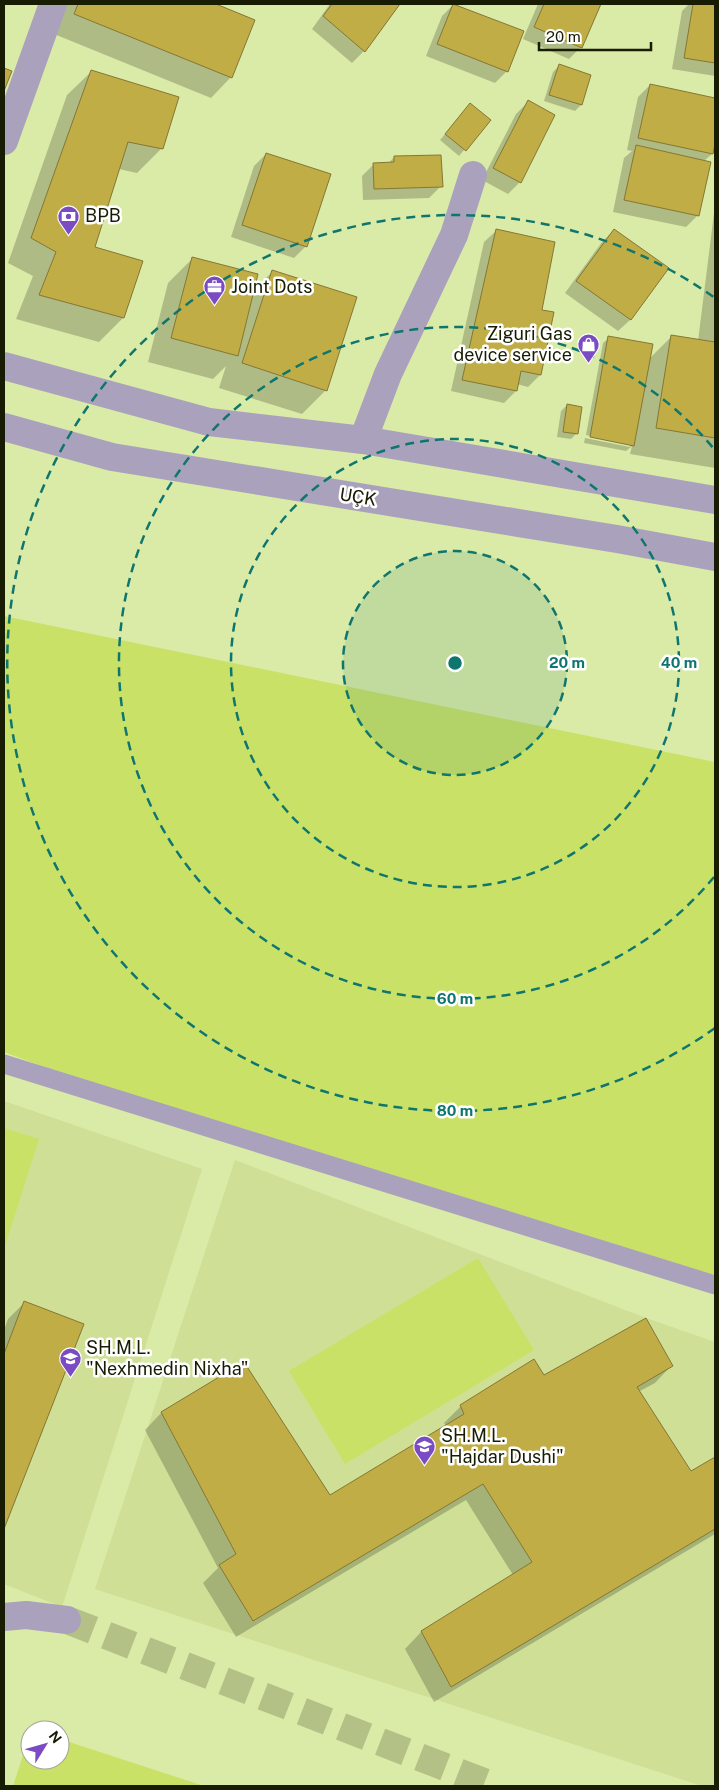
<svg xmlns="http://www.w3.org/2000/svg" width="719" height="1790" font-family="'Public Sans',sans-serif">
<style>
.built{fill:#cfdf95}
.green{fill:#cae168}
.shadow{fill:#0003}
.building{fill:#c1ad45;stroke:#847735}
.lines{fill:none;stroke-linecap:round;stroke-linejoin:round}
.minor-tunnel{stroke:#b3c186;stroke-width:28;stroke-dasharray:28 14;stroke-linecap:butt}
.service{stroke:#aaa2bd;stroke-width:19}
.minor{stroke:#aaa2bd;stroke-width:28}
.tertiary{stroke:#aaa2bd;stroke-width:28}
.ring{fill:none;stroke:#0f766e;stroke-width:2.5;stroke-dasharray:9 6}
.labels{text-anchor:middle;stroke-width:5;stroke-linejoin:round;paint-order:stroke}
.poi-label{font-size:18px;fill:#171c03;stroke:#fff;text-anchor:start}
.street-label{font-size:18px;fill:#171c03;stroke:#fff}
.centre{fill:#0f766e;stroke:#fff;stroke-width:2.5}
.ring-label{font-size:15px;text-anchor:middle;font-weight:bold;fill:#0f766e;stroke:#fff;stroke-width:5;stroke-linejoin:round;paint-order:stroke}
</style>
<rect width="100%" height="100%" fill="#daeaa7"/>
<g class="built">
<path d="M4,1101L202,1169L62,1607L4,1584Z"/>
<path d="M235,1160L646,1318L715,1342V1786H702L95,1589Z"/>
</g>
<g class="green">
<path d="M4,616L715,762V1280L63,1074L4,1052Z"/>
<path d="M4,1128L39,1139L4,1249Z"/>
<path d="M478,1258L534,1350L345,1464L289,1371Z"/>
<path d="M30,1734V1760H60V1739L204,1786H13Z"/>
</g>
<g class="shadow">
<path d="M66,4H212L254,20L231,77L211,98L54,34Z"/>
<path d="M330,4H398L364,51L352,63L312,29Z"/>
<path d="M454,4L523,32L507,71L495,83L426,56L442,16Z"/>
<path d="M538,4H599L581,47L569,59L523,39Z"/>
<path d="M689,4H715V76L672,69L682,11Z"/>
<path d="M559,66L590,75L581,105L575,111L544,101L553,72Z"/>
<path d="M92,71L162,148L137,173L119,169L94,248L123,318L99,342L16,319L33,276L8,263L67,95Z"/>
<path d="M650,85L715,99V137L712,154L704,161L698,215L686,227L613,212L624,158L632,151L627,150L638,97Z"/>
<path d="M528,102L520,182L508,194L482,180L516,114Z"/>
<path d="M464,111L489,120L459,156L440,140Z"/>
<path d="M266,154L306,246L294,258L231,237L254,166Z"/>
<path d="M394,157L441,186L429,198L363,200L362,176L374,164H388Z"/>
<path d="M715,205V468L630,454L632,446L626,451L584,443L585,438L630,447V444L586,435L603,343L609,338L649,359L671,337L698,341Z"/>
<path d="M614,230L667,268L630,320L618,331L565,293L602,242Z"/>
<path d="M496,231L540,311V375L528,387L517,384L516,391L504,403L451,391L484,242Z"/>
<path d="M192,259L253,291L272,272L326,390L302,414L219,388L226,366L213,379L148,362L168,283Z"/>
<path d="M567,405L577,433L571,439L557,437L561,411Z"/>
<path d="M25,1302L82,1325L4,1526V1330L8,1319Z"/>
<path d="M244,1363L330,1496L446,1426L444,1423L461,1406L543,1376L671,1366L655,1383L638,1392L690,1473L715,1458V1534L434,1702L405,1649L421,1632L513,1575L466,1500L236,1637L203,1583L218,1568L145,1430L161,1413Z"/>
</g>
<g class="building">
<path d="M78,4H216L255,20L232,78L74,14Z"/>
<path d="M332,4H400L365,52L323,16Z"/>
<path d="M453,4L524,31L508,72L437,44Z"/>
<path d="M544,4H601L582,48L534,27Z"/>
<path d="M693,4H715V63L684,58Z"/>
<path d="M559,64L591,75L582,105L549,95Z"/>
<path d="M4,68L12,71L4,91Z"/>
<path d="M91,70L179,97L163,149L128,142L95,247L143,261L124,318L39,295L56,252L31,238Z"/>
<path d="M650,84L715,98V144L713,154L638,138Z"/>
<path d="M528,100L555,115L521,183L493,168Z"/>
<path d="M470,103L491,120L466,151L445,134Z"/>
<path d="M636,145L711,162L699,216L624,200Z"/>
<path d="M266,153L331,174L307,247L242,225Z"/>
<path d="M441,155L443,187L374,189L373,163L394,162V156Z"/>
<path d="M496,229L555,242L542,310L554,312L541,375L521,371L517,391L462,380Z"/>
<path d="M614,229L669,268L631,320L576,281Z"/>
<path d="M192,257L258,274L238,356L171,338Z"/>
<path d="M272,270L357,297L327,391L242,363Z"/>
<path d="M671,335L715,342V438L656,428Z"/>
<path d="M608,336L653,344L634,446L590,437Z"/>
<path d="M567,404L582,407L578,434L563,432Z"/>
<path d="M24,1301L84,1324L4,1529V1354Z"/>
<path d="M646,1318L673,1366L637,1387L691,1471L715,1457V1529L451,1687L421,1631L532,1562L483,1484L253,1621L219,1565L236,1554L161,1412L244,1362L330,1495L464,1414L460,1405L534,1359L544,1375Z"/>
</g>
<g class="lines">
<path class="minor-tunnel" d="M67,1620L494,1786"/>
<path class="service" d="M4,1064L715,1285"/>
<g class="minor">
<path d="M4,141L53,4"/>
<path d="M363,440L388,374L454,235L473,175"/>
<path d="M4,1617L26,1615L67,1620"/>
</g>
<g class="tertiary">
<path d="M4,366L209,422L363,440L715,500"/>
<path d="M4,427L112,457L617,539L715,557"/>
</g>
</g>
<circle cx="455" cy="663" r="112" fill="#0f766e" fill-opacity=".12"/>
<g class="ring">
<circle cx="455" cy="663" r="112"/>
<circle cx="455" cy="663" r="224"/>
<path d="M714 877A336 336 0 1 1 714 449"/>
<path d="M715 1028A448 448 0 1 1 715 298"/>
</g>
<defs>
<symbol id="bank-pin" viewBox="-11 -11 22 30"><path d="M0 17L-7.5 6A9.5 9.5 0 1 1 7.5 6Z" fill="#7b4bc3" stroke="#fff"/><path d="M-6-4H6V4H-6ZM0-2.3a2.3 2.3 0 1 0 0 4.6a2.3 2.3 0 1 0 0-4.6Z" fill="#fff"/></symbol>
<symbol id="office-pin" viewBox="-11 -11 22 30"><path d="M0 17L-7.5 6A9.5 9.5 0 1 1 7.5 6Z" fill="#7b4bc3" stroke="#fff"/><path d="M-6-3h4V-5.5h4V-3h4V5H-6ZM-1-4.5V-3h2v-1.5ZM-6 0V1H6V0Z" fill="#fff"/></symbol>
<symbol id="shop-pin" viewBox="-11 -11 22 30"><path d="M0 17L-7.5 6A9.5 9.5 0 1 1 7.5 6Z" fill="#7b4bc3" stroke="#fff"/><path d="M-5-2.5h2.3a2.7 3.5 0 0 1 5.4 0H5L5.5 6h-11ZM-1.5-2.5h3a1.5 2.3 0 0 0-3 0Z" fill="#fff"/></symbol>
<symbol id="school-pin" viewBox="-11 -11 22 30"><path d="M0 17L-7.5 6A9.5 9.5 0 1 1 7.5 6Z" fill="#7b4bc3" stroke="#fff"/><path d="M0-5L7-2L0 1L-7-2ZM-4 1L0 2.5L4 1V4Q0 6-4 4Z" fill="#fff"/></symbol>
</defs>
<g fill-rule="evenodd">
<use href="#bank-pin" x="56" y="204" width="25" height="34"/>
<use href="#office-pin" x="202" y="274" width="25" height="34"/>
<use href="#shop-pin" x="576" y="332" width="25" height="34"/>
<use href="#school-pin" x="58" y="1346" width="25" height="34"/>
<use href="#school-pin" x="412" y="1434" width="25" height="34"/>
</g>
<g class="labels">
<g class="poi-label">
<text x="85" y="222">BPB</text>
<text x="231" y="293">Joint Dots</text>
<text x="572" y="340" text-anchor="end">Ziguri Gas<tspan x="572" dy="21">device service</tspan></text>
<text x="86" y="1354">SH.M.L.<tspan x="86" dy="21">"Nexhmedin Nixha"</tspan></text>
<text x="441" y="1442">SH.M.L.<tspan x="441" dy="21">"Hajdar Dushi"</tspan></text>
</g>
<g class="street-label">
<text transform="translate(358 497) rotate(9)" y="6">UÇK</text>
</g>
</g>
<circle cx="455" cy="663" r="8" class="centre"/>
<g class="ring-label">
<text x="567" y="668">20 m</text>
<text x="679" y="668">40 m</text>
<text x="455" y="1004">60 m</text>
<text x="455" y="1116">80 m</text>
</g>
<rect width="719" height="1790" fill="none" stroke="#171c03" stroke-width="10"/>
<g transform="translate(45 1745) rotate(53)"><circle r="24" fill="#ffffff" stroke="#a2a49a"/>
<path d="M0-4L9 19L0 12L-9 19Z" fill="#7b4bc3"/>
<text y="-8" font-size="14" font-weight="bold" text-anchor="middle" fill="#171c03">N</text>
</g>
<path d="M539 42v8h112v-8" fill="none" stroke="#171c03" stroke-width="2.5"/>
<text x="546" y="42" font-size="15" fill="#171c03" stroke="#ffffff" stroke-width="4" paint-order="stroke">20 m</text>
</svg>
